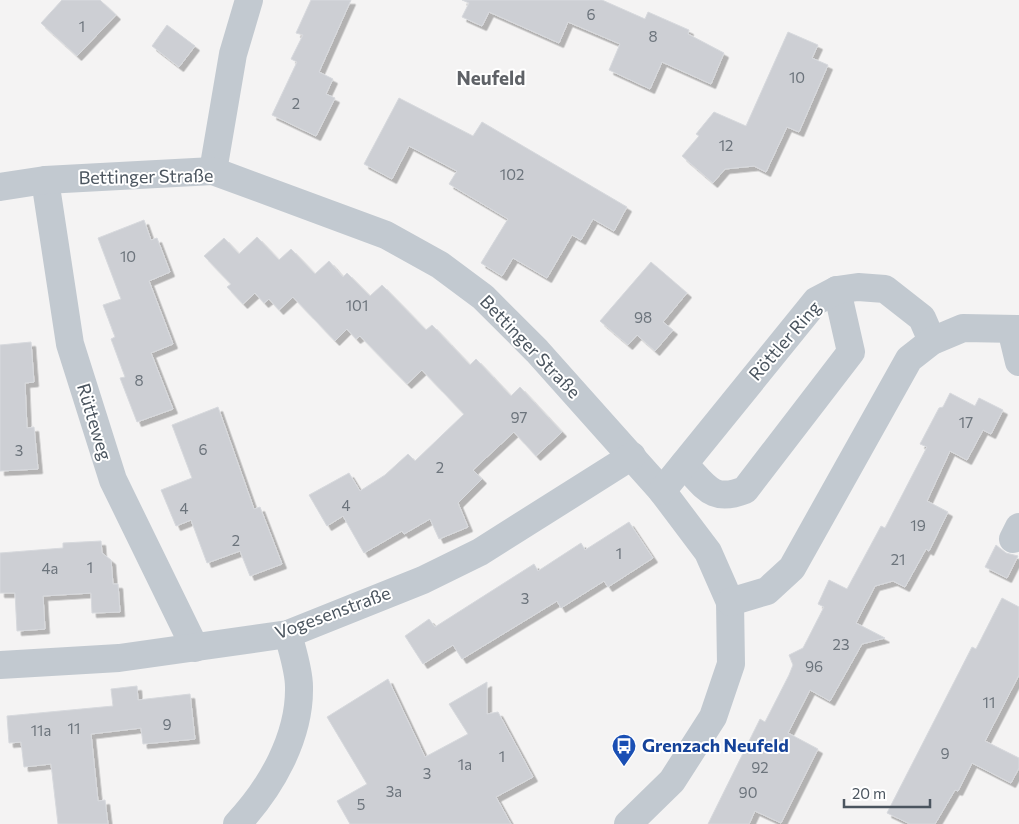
<svg xmlns="http://www.w3.org/2000/svg" width="1019" height="824" font-family="Commissioner,sans-serif">
<style>
.building{fill:#cdcfd4;stroke:#d7d9dd;filter:url(#shadow)}
.lines{fill:none;stroke-linecap:round;stroke-linejoin:round}
.minor{stroke:#c2c9d0;stroke-width:28}
.labels{text-anchor:middle;stroke-width:4;stroke-linejoin:round;paint-order:stroke}
.number-label{font-size:15px;fill:#6c747c}
.street-label{font-size:18px;fill:#4b555f;stroke:#fff}
.transit-label{font-size:18px;font-weight:bold;fill:#164399;stroke:#fff;text-anchor:start}
.neighbourhood-label{font-size:19px;font-weight:bold;fill:#5f6267;stroke:#fff}
</style>
<defs>
<filter id="shadow"><feDropShadow dx="4.5" dy="4.5" stdDeviation="0" flood-color="#0004"/></filter>
</defs>
<rect width="100%" height="100%" fill="#f4f3f3"/>
<g class="building">
<path d="M62,0H100L116,15L77,56L41,23Z"/>
<path d="M311,0H351L319,72L333,79L326,94L335,98L316,136L272,115L297,62L291,59L303,35L296,33Z"/>
<path d="M462,0H602L645,19L648,12L689,30L688,34L724,53L711,84L662,62L650,89L609,70L620,44L568,22L559,43L489,12L482,26L462,17L469,3Z"/>
<path d="M167,25L195,46L179,67L152,46Z"/>
<path d="M788,32L818,45L812,58L828,65L799,132L787,127L766,172L754,166L725,169L713,183L682,156L699,136L696,134L714,112L746,126Z"/>
<path d="M399,98L473,136L482,122L627,207L614,231L593,219L581,240L572,235L547,278L513,258L502,276L481,263L508,219L449,184L457,171L409,146L392,179L364,164Z"/>
<path d="M144,220L151,240L157,238L170,272L149,281L173,344L151,353L173,409L137,422L120,378L125,377L111,339L115,337L103,305L121,299L98,238Z"/>
<path d="M257,237L279,260L291,249L315,274L329,261L343,277L347,273L370,296L382,285L426,330L432,325L470,365L476,359L511,396L520,387L562,432L536,456L514,432L473,470L482,479L458,503L468,527L439,539L430,519L404,534L402,531L364,553L343,516L327,526L309,495L349,473L360,491L385,475L408,454L415,461L464,414L422,370L407,384L360,336L356,339L347,329L335,341L293,297L279,310L269,299L264,303L255,293L243,304L227,287L231,284L204,256L224,238L239,254Z"/>
<path d="M651,262L687,293L663,322L673,330L655,351L637,335L628,345L600,321Z"/>
<path d="M31,342L34,382L25,383L27,428L34,427L38,469L0,471V345Z"/>
<path d="M950,393L975,406L979,398L1003,410L991,434L983,430L967,460L950,451L927,501L948,512L929,551L926,549L905,587L893,581L875,586L856,623L885,638L862,644L830,701L810,690L788,733L818,749L781,823L755,811L749,824H708L760,719L765,722L789,675L793,665L789,655L803,648L824,607L818,604L829,580L847,589L881,526L885,528L927,447L920,444L939,408L943,407Z"/>
<path d="M218,407L254,509L260,507L282,564L250,576L240,551L207,563L191,520L176,526L161,490L192,478L172,425Z"/>
<path d="M629,522L653,558L608,587L604,581L561,608L557,601L462,659L453,645L423,664L405,636L429,619L435,627L534,564L538,571L581,543L585,550Z"/>
<path d="M101,541L102,553L111,560L113,584H118L120,612L92,613L91,593L43,596L45,629L17,631L15,593H0V553L63,548V543Z"/>
<path d="M996,545L1006,553L1018,556L1007,578L985,567Z"/>
<path d="M1002,598L1019,607V675L985,741L1019,758V768L1011,783L972,763L958,791L955,790L935,824H910L887,813L972,647L976,649Z"/>
<path d="M388,679L425,757L468,734L449,704L487,682V714L498,712L533,777L496,797L511,824H350L337,801L367,784L327,717Z"/>
<path d="M137,686L138,700L190,694L195,739L143,744L141,728L91,734L98,801L105,800L108,824H58L51,764L24,767L21,742L9,743L7,716L113,706L111,689Z"/>
</g>
<g class="lines">
<g class="minor">
<path d="M213,171L233,54L249,0"/>
<path d="M45,180L70,344L113,480L195,648"/>
<path d="M0,187L45,180L213,171L386,235L440,265L483,297L537,351L662,491L708,552L730,602L731,664L713,717L672,781L628,824"/>
<path d="M1011,329L1019,362"/>
<path d="M684,464C706,487 712,503 745,490L851,352L837,290"/>
<path d="M662,491L816,301L837,290L858,287L885,289L922,318L932,341"/>
<path d="M1013,539L1019,527"/>
<path d="M730,602L767,591L792,568L909,359L932,341L963,328L1019,329"/>
<path d="M0,665L119,658L288,634L423,580L480,552L632,456"/>
<path d="M237,824C271,788 300,737 299,687C299,670 292,650 288,634"/>
</g>
</g>
<defs>
<symbol id="bus-pin" viewBox="-11 -11 22 30"><path d="M0 17L-7.5 6A9.5 9.5 0 1 1 7.5 6Z" fill="#1a4fb4" stroke="#fff"/><path d="M-5-6H5V4H4V6H2V4H-2V6H-4V4H-5ZM-3.5-4V0h7V-4ZM-3.5 1.2v1.5H-2V1.2ZM2 1.2v1.5H3.5V1.2Z" fill="#fff"/></symbol>
</defs>
<g fill-rule="evenodd">
<use href="#bus-pin" x="610" y="732" width="28" height="38"/>
</g>
<g class="labels">
<g class="number-label">
<text x="591" y="20">6</text>
<text x="82" y="32">1</text>
<text x="653" y="42">8</text>
<text x="797" y="83">10</text>
<text x="296" y="109">2</text>
<text x="726" y="151">12</text>
<text x="512" y="180">102</text>
<text x="128" y="262">10</text>
<text x="357" y="311">101</text>
<text x="643" y="323">98</text>
<text x="139" y="386">8</text>
<text x="519" y="423">97</text>
<text x="966" y="428">17</text>
<text x="203" y="455">6</text>
<text x="19" y="456">3</text>
<text x="440" y="473">2</text>
<text x="346" y="511">4</text>
<text x="184" y="514">4</text>
<text x="918" y="531">19</text>
<text x="236" y="546">2</text>
<text x="619" y="559">1</text>
<text x="898" y="565">21</text>
<text x="90" y="573">1</text>
<text x="50" y="574">4a</text>
<text x="525" y="604">3</text>
<text x="841" y="650">23</text>
<text x="814" y="672">96</text>
<text x="989" y="708">11</text>
<text x="167" y="730">9</text>
<text x="74" y="734">11</text>
<text x="41" y="736">11a</text>
<text x="945" y="759">9</text>
<text x="502" y="762">1</text>
<text x="465" y="770">1a</text>
<text x="760" y="773">92</text>
<text x="427" y="779">3</text>
<text x="394" y="797">3a</text>
<text x="748" y="798">90</text>
<text x="361" y="810">5</text>
</g>
<g class="street-label">
<text transform="translate(146 177) rotate(-1)" y="6">Bettinger Straße</text>
<text transform="translate(785 341) rotate(-49)" y="6">Röttler Ring</text>
<text transform="translate(530 347) rotate(46)" y="6">Bettinger Straße</text>
<text transform="translate(94 422) rotate(73)" y="6">Rütteweg</text>
<text transform="translate(333 613) rotate(-20)" y="6">Vogesenstraße</text>
</g>
<g class="transit-label">
<text x="642" y="752">Grenzach Neufeld</text>
</g>
<g class="neighbourhood-label">
<text x="491" y="85">Neufeld</text>
</g>
</g>
<path d="M844 799v8h86v-8" fill="none" stroke="#4b555f" stroke-width="2.5"/>
<text x="852" y="799" font-size="15" fill="#4b555f" stroke="#ffffff" stroke-width="4" paint-order="stroke">20 m</text>
</svg>
